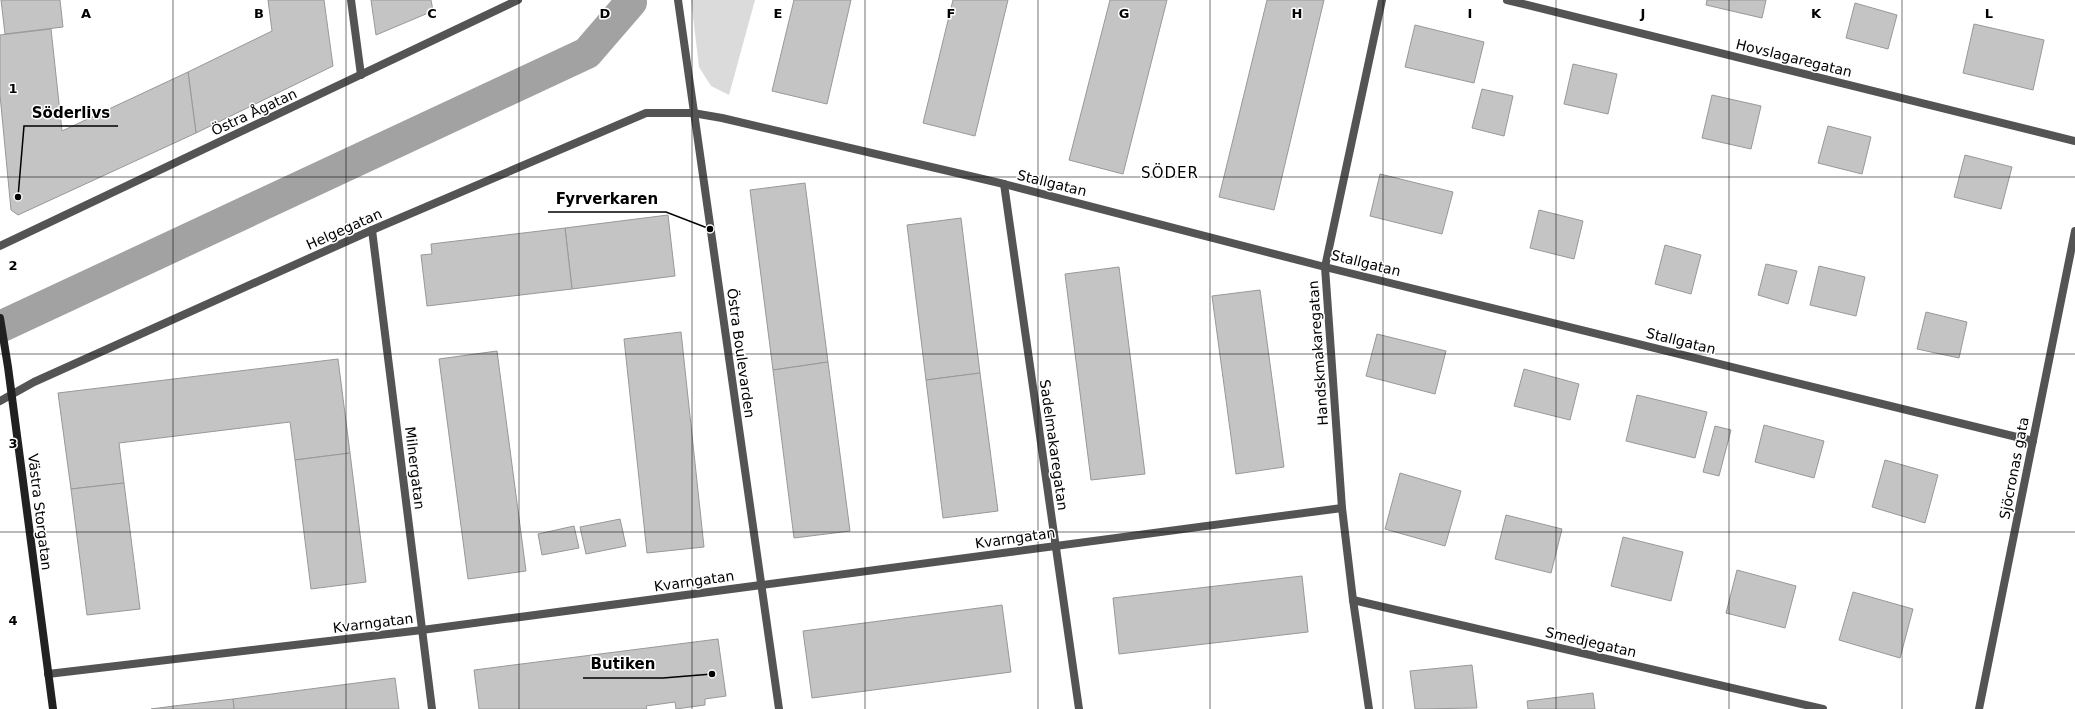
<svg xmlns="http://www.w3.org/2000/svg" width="2075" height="709" font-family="'DejaVu Sans',sans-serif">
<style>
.green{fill:#dbdbdb}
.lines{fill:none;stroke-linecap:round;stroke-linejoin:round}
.canal{stroke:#a2a2a2;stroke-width:32}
.building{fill:#c4c4c4;stroke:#989898}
.street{stroke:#545454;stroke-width:8}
.secondary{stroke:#212121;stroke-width:8}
.grid{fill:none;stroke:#000;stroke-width:1;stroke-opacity:0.55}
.labels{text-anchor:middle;stroke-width:3;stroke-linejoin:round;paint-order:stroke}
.street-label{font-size:14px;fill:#000;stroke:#fff}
.neighbourhood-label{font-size:15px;letter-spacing:1px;fill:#000;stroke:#fff}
.grid-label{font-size:13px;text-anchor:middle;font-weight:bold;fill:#000;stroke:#fff;stroke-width:3;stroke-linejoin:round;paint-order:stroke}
.leader{fill:none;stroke:#000;stroke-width:1.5}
.callout-dot{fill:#000;stroke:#fff;stroke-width:1.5}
.callout-label{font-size:15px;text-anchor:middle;font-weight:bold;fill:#000;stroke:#fff;stroke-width:3;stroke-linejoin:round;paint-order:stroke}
</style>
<rect width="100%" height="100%" fill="#fff"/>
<path class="green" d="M691,0H755L729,95L711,86L699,67Z"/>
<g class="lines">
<path class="canal" d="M0,327L587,53L631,2"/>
</g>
<g class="building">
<path d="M1,0H60L63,27L5,34Z"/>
<path d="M268,0H324L333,66L196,133L188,72L272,31Z"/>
<path d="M371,0H431L433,11L376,35Z"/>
<path d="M794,0H851L827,104L772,91Z"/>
<path d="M953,0H1008L975,136L923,123Z"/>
<path d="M1110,0H1167L1123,174L1069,160Z"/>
<path d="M1267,0H1324L1274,210L1219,197Z"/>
<path d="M1707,0H1766L1762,18L1706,5Z"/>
<path d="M1855,3L1897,15L1888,49L1846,38Z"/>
<path d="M1974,24L2044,40L2033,90L1963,73Z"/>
<path d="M1415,25L1484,42L1474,83L1405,67Z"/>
<path d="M51,29L62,131L188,72L196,133L18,215L11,210L0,95V35Z"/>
<path d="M1573,64L1617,74L1608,114L1564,104Z"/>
<path d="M1482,89L1513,96L1504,136L1472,128Z"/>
<path d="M1712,95L1761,106L1751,149L1702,138Z"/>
<path d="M1828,126L1871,137L1862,174L1818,163Z"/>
<path d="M1965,155L2012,167L2001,209L1954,197Z"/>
<path d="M1380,174L1453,192L1442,234L1370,216Z"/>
<path d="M805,183L828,362L773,370L750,190Z"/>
<path d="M1539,210L1583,221L1574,259L1530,248Z"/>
<path d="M668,215L675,276L572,289L565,228Z"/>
<path d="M961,218L980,373L926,380L907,225Z"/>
<path d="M565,228L572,289L427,306L421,255L432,254L431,244Z"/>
<path d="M1665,245L1701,255L1691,294L1655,284Z"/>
<path d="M1766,264L1797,271L1788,304L1758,295Z"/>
<path d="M1819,266L1865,277L1856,316L1810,305Z"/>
<path d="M1119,267L1145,474L1091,480L1065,274Z"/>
<path d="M1260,290L1284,467L1236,474L1212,296Z"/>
<path d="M1926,312L1967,322L1959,358L1917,349Z"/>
<path d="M681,332L704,547L647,553L624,339Z"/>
<path d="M1377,334L1446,351L1435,394L1366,376Z"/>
<path d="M497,351L526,571L468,579L439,359Z"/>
<path d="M338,359L350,453L295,460L290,422L119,443L124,483L71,489L58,393Z"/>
<path d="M828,362L850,531L794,538L773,370Z"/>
<path d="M1524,369L1579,384L1570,420L1514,406Z"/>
<path d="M980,373L998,511L943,518L926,380Z"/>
<path d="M1637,395L1707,412L1695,458L1626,441Z"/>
<path d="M1764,425L1824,441L1814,478L1755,462Z"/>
<path d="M1715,426L1731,430L1719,476L1703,472Z"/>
<path d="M350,453L366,582L311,589L295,460Z"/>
<path d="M1885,460L1938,475L1925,523L1872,507Z"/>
<path d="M1400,473L1461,491L1445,546L1385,529Z"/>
<path d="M124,483L140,609L87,615L71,489Z"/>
<path d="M1506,515L1562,529L1551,573L1495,559Z"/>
<path d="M620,519L626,546L586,554L580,527Z"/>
<path d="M574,526L579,548L542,555L538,534Z"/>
<path d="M1623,537L1683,552L1671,601L1611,586Z"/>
<path d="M1737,570L1796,586L1785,628L1726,613Z"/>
<path d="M1302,576L1308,632L1119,654L1113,598Z"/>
<path d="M1853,592L1913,609L1900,658L1839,640Z"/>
<path d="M1002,605L1011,672L812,698L803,631Z"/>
<path d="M718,639L726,696L705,699V705L676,709L675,702L646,706L647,709H479L474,670Z"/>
<path d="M1472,665L1477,708L1415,709L1410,671Z"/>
<path d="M395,678L399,709H234L233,699Z"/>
<path d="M1593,693L1595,709H1528L1527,701Z"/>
<path d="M233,699L234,709H151L174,706Z"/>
</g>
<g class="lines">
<g class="street">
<path d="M351,0L361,75"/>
<path d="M678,0L779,709"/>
<path d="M1507,0L2075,141"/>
<path d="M1004,184L1079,709"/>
<path d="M372,230L432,709"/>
<path d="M0,246L518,0"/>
<path d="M0,401L34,382L372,230L646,113H693L722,118L1004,184L1325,267L2033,441"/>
<path d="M1353,600L1823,709"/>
<path d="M48,674L422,630L1342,508"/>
<path d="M1369,709L1353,600L1342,508L1325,267L1382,0"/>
<path d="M1979,709L2075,231"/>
</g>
<path class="secondary" d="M0,318L8,367L53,709"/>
</g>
<path class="grid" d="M173,0V709M346,0V709M519,0V709M692,0V709M865,0V709M1038,0V709M1210,0V709M1383,0V709M1556,0V709M1729,0V709M1902,0V709M0,177H2075M0,354H2075M0,532H2075"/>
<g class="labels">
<g class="street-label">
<text transform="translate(1794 58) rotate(14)" y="5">Hovslagaregatan</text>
<text transform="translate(254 112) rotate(-25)" y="5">Östra Ågatan</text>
<text transform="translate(1052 183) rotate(14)" y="5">Stallgatan</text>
<text transform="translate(344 229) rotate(-24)" y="5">Helgegatan</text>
<text transform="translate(1366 263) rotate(14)" y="5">Stallgatan</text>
<text transform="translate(1681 341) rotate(14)" y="5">Stallgatan</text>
<text transform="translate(741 353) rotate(82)" y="5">Östra Boulevarden</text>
<text transform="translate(1318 353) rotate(-94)" y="5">Handskmakaregatan</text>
<text transform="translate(1054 445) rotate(82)" y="5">Sadelmakaregatan</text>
<text transform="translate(415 468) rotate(83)" y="5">Milnergatan</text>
<text transform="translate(2014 468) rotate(-79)" y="5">Sjöcronas gata</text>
<text transform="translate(40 512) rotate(83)" y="5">Västra Storgatan</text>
<text transform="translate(1015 538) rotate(-8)" y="5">Kvarngatan</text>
<text transform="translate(694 581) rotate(-8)" y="5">Kvarngatan</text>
<text transform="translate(373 623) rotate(-7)" y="5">Kvarngatan</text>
<text transform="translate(1591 642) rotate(13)" y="5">Smedjegatan</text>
</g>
<g class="neighbourhood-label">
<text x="1170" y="178">SÖDER</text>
</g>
</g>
<g class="grid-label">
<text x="86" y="18">A</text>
<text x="259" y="18">B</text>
<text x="432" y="18">C</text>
<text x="605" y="18">D</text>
<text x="778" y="18">E</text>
<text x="951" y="18">F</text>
<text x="1124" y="18">G</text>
<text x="1297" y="18">H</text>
<text x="1470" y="18">I</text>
<text x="1643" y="18">J</text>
<text x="1816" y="18">K</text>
<text x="1989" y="18">L</text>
<text x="13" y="93">1</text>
<text x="13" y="270">2</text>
<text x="13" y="448">3</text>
<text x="13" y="625">4</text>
</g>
<path class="leader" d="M18 197L24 126H118M710 229L666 212H548M712 674L663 678H583"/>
<g class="callout-dot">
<circle cx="18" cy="197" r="4"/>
<circle cx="710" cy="229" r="4"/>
<circle cx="712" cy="674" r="4"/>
</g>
<g class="callout-label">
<text x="71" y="118">Söderlivs</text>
<text x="607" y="204">Fyrverkaren</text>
<text x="623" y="669">Butiken</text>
</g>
</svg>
